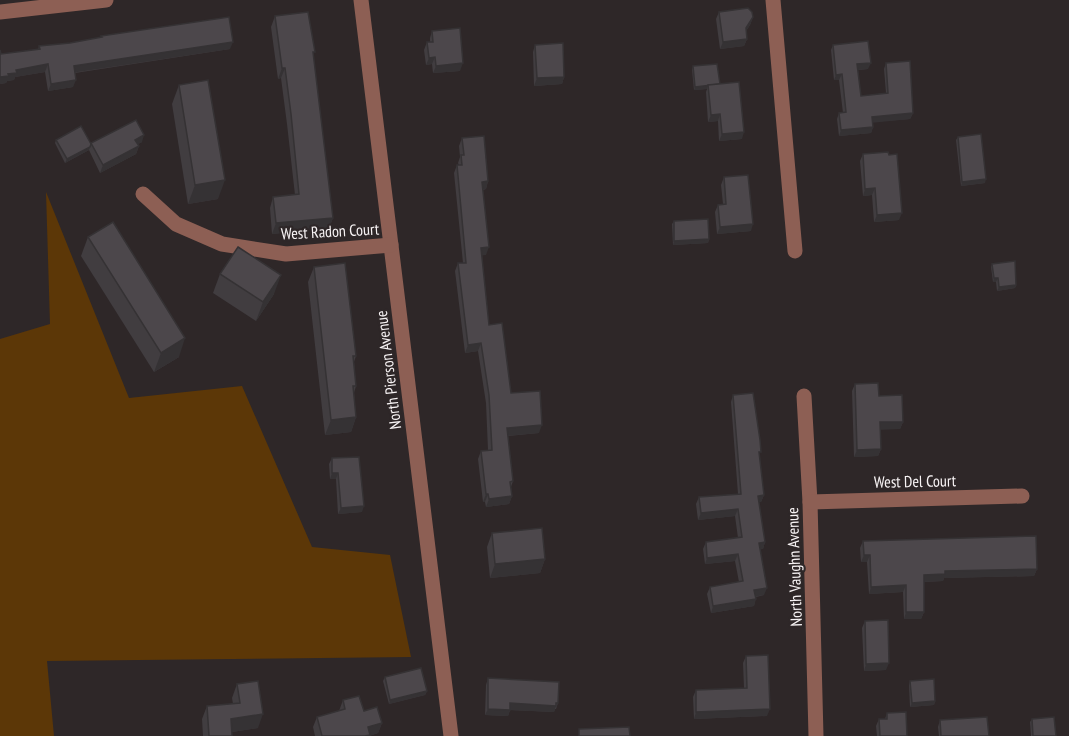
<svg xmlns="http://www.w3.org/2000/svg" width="1069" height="736" font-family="'PT Sans Narrow',sans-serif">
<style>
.green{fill:#5c3707}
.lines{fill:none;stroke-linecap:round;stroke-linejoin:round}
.minor{stroke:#8d5f54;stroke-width:15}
.wall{fill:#413d40}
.shaded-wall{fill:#353234}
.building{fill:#4c474b;stroke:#353234;stroke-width:1.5}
.labels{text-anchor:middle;stroke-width:4.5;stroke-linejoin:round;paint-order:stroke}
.street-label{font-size:16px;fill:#f7f3f4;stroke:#2e2728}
</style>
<rect width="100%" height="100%" fill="#2e2728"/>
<path class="green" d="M46,192L129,398L242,386L312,547L390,555L411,657L47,661L54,736H0V339L50,324Z"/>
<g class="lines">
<g class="minor">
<path d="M361,0L451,736"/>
<path d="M773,0L795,251"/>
<path d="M0,12L106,0"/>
<path d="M143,194L176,224L222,244L286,254L391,245"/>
<path d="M804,396L810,502L816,736"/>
<path d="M810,502L1022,496"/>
</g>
</g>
<g class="wall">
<path d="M719,12L753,17L750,25L746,31L747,39L744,46L720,49L716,19Z"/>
<path d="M275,16L313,58L333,218L329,228L272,234L270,208L273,197L295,195L287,124L281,78L278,79L271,27Z"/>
<path d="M432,31L460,71L433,73L432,64L426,65L424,50L427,42H430V38Z"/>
<path d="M101,36L230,49L75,73L73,87L48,91L45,72L15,77L14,80L7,81L6,83L0,84V50L1,54L38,50L39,46L70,43L101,38Z"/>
<path d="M535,45L564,77L562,84L534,86L533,52Z"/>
<path d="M833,45L868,69L858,70L861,96L886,93L884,69L886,63L913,113L910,119L872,122L873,127L871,133L839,136L837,119L839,113H843L839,80H834L831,50Z"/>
<path d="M693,66L720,84L742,139L719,141L718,121L708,122L706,92L707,89L694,90L692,70Z"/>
<path d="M179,85L218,199L188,204L172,104Z"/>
<path d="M958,137L985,183L961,186L956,140Z"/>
<path d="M462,138L488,181L486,189L483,190L486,255H482L489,325L511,393L539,433L508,436L513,481L511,487L512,496L509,504L486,507L485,502H483L478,459L481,451L488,450L486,403L478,351L465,353L455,271L458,263H463L454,173L457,165H459L458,163L460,157L459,146Z"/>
<path d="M56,140L91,144L142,142L138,144L139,146L136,154L100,173L89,150L65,163L55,143Z"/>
<path d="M863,154L899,220L874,222L872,195L863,196L860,161Z"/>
<path d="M724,177L751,231L717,234L715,212L718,205L723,204L721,185Z"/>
<path d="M674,221L709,239L708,243L673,245L672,224Z"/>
<path d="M88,237L179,357L154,372L81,256Z"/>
<path d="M992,264L1016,285L1015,288L997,291L996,282H993L991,267Z"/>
<path d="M314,267L356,356L354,362L356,386L354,393L356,417L351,432L325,435L308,282Z"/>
<path d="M220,274L274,294L256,321L213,293Z"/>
<path d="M855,384L879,396L903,422L900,429H880L881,449L878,456L854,457L852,391Z"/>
<path d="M733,395L759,457L764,495L761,502H759L765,542L763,549H760L764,595L756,597L754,606L711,613L707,594L710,587L739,582L735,561L705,564L703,549L706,542L738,538L735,516L698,520L696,504L699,497L738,494L731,402Z"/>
<path d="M332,458L362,512L338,514L336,479H330L329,464Z"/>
<path d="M492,533L545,559L540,573L490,578L487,547Z"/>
<path d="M863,541L1037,569L1034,576L944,578L943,581L924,582V612L921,619H904L903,592L869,594L867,562H861L860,548Z"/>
<path d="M865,621L886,670L864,671L862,628Z"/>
<path d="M746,656L767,716L694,719L693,697L696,690L744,688L743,663Z"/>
<path d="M385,677L427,691L425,695L389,704L383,681Z"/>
<path d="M488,678L558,703L556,709H555L554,712L510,710L508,716L485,715L486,685Z"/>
<path d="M910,681L935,701L934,705L910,707L909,685Z"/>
<path d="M237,684L258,728L232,732V736H203L202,719L207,706L233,704L232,698Z"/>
<path d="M343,700L364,711L382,723L378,733L369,736H315L313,727L317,717L339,711Z"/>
<path d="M887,713L907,736H877L876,726L879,719H885Z"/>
<path d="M1032,719L1056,736H1031L1030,722Z"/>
<path d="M940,720L989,736H939L938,727Z"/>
</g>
<g class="shaded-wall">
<path d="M753,17L750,25L743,36L746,28Z"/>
<path d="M747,39L744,46L720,49L723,42Z"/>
<path d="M233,42L230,49L71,73L74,66Z"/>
<path d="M435,57L432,64L426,65L429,58Z"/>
<path d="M463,63L460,71L433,73L436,66Z"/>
<path d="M871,63L868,69L855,70L857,64Z"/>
<path d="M48,64L45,72L15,77L14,80L7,81L6,83L0,84V77L16,70Z"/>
<path d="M282,68H285L281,78L278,79Z"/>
<path d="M842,74L839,80H834L836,75Z"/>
<path d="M564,77L562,84L534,86L537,78Z"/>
<path d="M76,80L73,87L48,91L51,84Z"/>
<path d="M708,85L707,89L694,90L695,87Z"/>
<path d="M913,113L910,119L870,123L872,117Z"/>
<path d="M720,114L718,121L708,122L711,115Z"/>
<path d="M873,127L871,133L839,136L841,130Z"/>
<path d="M744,132L742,139L719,141L722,134Z"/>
<path d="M144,135L142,142L133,147L135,140Z"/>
<path d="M139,146L136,154L100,173L103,165Z"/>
<path d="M90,147L89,150L65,163L67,159Z"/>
<path d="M986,179L985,183L961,186L962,182Z"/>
<path d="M225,180L218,199L188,204L195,185Z"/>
<path d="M488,181L486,189L479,190L482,182Z"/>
<path d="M875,188L872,195L863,196L865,189Z"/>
<path d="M902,213L899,220L874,222L877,215Z"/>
<path d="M333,218L329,228L272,234L276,223Z"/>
<path d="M753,224L751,231L717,234L720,227Z"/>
<path d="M709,239L708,243L673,245L674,241Z"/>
<path d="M489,247L486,255L478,256L481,248Z"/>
<path d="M281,275L274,294L256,321L263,302Z"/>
<path d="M994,278H998L996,282H993Z"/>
<path d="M1016,285L1015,288L997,291L999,287Z"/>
<path d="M185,338L179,357L154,372L161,353Z"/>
<path d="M481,343L478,351L465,353L468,345Z"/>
<path d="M356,417L351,432L325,435L331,420Z"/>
<path d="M880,422H903L900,429L877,430Z"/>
<path d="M542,425L539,433L504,436L507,428Z"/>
<path d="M881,449L878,456L854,457L857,450Z"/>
<path d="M332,473H338L336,479H330Z"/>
<path d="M486,494H488L485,502H483Z"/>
<path d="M764,495L761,502L756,503L758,496Z"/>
<path d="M512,496L509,504L486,507L489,499Z"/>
<path d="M364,506L362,512L338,514L341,508Z"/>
<path d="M738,509L735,516L698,520L701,513Z"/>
<path d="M765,542L763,549L757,550L759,543Z"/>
<path d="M738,554L735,561L705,564L707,558Z"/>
<path d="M864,555H870L867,562H861Z"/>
<path d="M545,559L540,573L490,578L495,564Z"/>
<path d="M1037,569L1034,576L944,578L943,581L921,582L924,575L945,571Z"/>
<path d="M906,585L903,592L869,594L871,587Z"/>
<path d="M767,588L764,595L752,597L754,590Z"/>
<path d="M756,599L754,606L711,613L713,606Z"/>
<path d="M906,612H924L921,619H904Z"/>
<path d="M889,663L886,670L864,671L866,664Z"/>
<path d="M427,691L425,695L389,704L390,700Z"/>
<path d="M935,701L934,705L910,707L912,703Z"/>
<path d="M510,703L556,706L554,712L508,710Z"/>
<path d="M488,709L510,710L508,716L485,715Z"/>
<path d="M770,709L767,716L694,719L696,712Z"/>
<path d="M263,714L258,728L226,733L231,719Z"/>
<path d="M382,723L378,733L369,736H364L368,727Z"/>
</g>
<g class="building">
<path d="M748,8L752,12L753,17L746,28L747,39L723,42L719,12Z"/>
<path d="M308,12L315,52H313L333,218L276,223L273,197L299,194L291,114L285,68H282L275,16Z"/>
<path d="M229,17L233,42L74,66L76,80L51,84L48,64L16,70L17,73L8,74L9,76L0,77V50L1,54L40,49L39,46L70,43L102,37L101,36Z"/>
<path d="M460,28L463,63L436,66L435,57L429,58L427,42H433L432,31Z"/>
<path d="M868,41L871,63L857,64L861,96L888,93L886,63L910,61L913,113L872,117L873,127L841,130L839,113L846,112L842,74L836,75L833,45Z"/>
<path d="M563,43L564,77L537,78L535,45Z"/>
<path d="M717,64L720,84L695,87L693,66Z"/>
<path d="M208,80L225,180L195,185L179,85Z"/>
<path d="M739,82L744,132L722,134L720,114L711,115L708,85Z"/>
<path d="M136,120L144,135L135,140L139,146L103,165L91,143Z"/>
<path d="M81,126L91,144L90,147L67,159L56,140Z"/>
<path d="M981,134L986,179L962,182L958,137Z"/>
<path d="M484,136L488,181L482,182L489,247L481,248L489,325L502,323L511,393L540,391L542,425L507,428L513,481L510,482L512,496L489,499L488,494H486L481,451L492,450L489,395L481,343L468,345L458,263H466L457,165H462L461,155H464L462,138Z"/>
<path d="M888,152L889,155L897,154L902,213L877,215L875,188L865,189L863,154Z"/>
<path d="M748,175L753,224L720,227L718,205L726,204L724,177Z"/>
<path d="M708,219L709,239L674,241V221Z"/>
<path d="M113,222L185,338L161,353L88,237Z"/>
<path d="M238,247L281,275L263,302L220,274Z"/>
<path d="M1015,261L1016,285L999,287L998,278H994L992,264Z"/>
<path d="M345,263L356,356H353L356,386H353L356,417L331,420L314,267Z"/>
<path d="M878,383L879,396L902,395L903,422H880L881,449L857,450L855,384Z"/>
<path d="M753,393L760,440L761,452H759L764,495L758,496L765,542L759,543L767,588L754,590L756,599L713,606L710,587L743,581L738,554L707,558L706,542L742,537L738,509L701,513L699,497L741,494L733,395Z"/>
<path d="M359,457L364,506L341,508L338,473H332V458Z"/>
<path d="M542,528L545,559L495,564L492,533Z"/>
<path d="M1036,536L1037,569L945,571V574L924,575V612H906V585L871,587L870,555H864L863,541Z"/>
<path d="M888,620L889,663L866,664L865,621Z"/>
<path d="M768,655L770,709L696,712V690L747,688L746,656Z"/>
<path d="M421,668L427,691L390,700L385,677Z"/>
<path d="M488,678L559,682L558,703H556V706L510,703V710L488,709Z"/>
<path d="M934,679L935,701L912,703L910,681Z"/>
<path d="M258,681L263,714L231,719L232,736H209L207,706L240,703L237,684Z"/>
<path d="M359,696L364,711L377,707L382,723L368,727L370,735L365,736H322L317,717L345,709L343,700Z"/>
<path d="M906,712L907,736H880L879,719H887V713Z"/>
<path d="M987,717L989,736H941L940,720Z"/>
<path d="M1054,717L1056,736H1033L1032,719Z"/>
<path d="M629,727L630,736H579V729Z"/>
</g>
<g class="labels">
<g class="street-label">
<text transform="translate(330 231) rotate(-3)" y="6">West Radon Court</text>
<text transform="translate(388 370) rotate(-97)" y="6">North Pierson Avenue</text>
<text transform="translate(915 481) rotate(-1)" y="6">West Del Court</text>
<text transform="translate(794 567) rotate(-92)" y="6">North Vaughn Avenue</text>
</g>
</g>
</svg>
